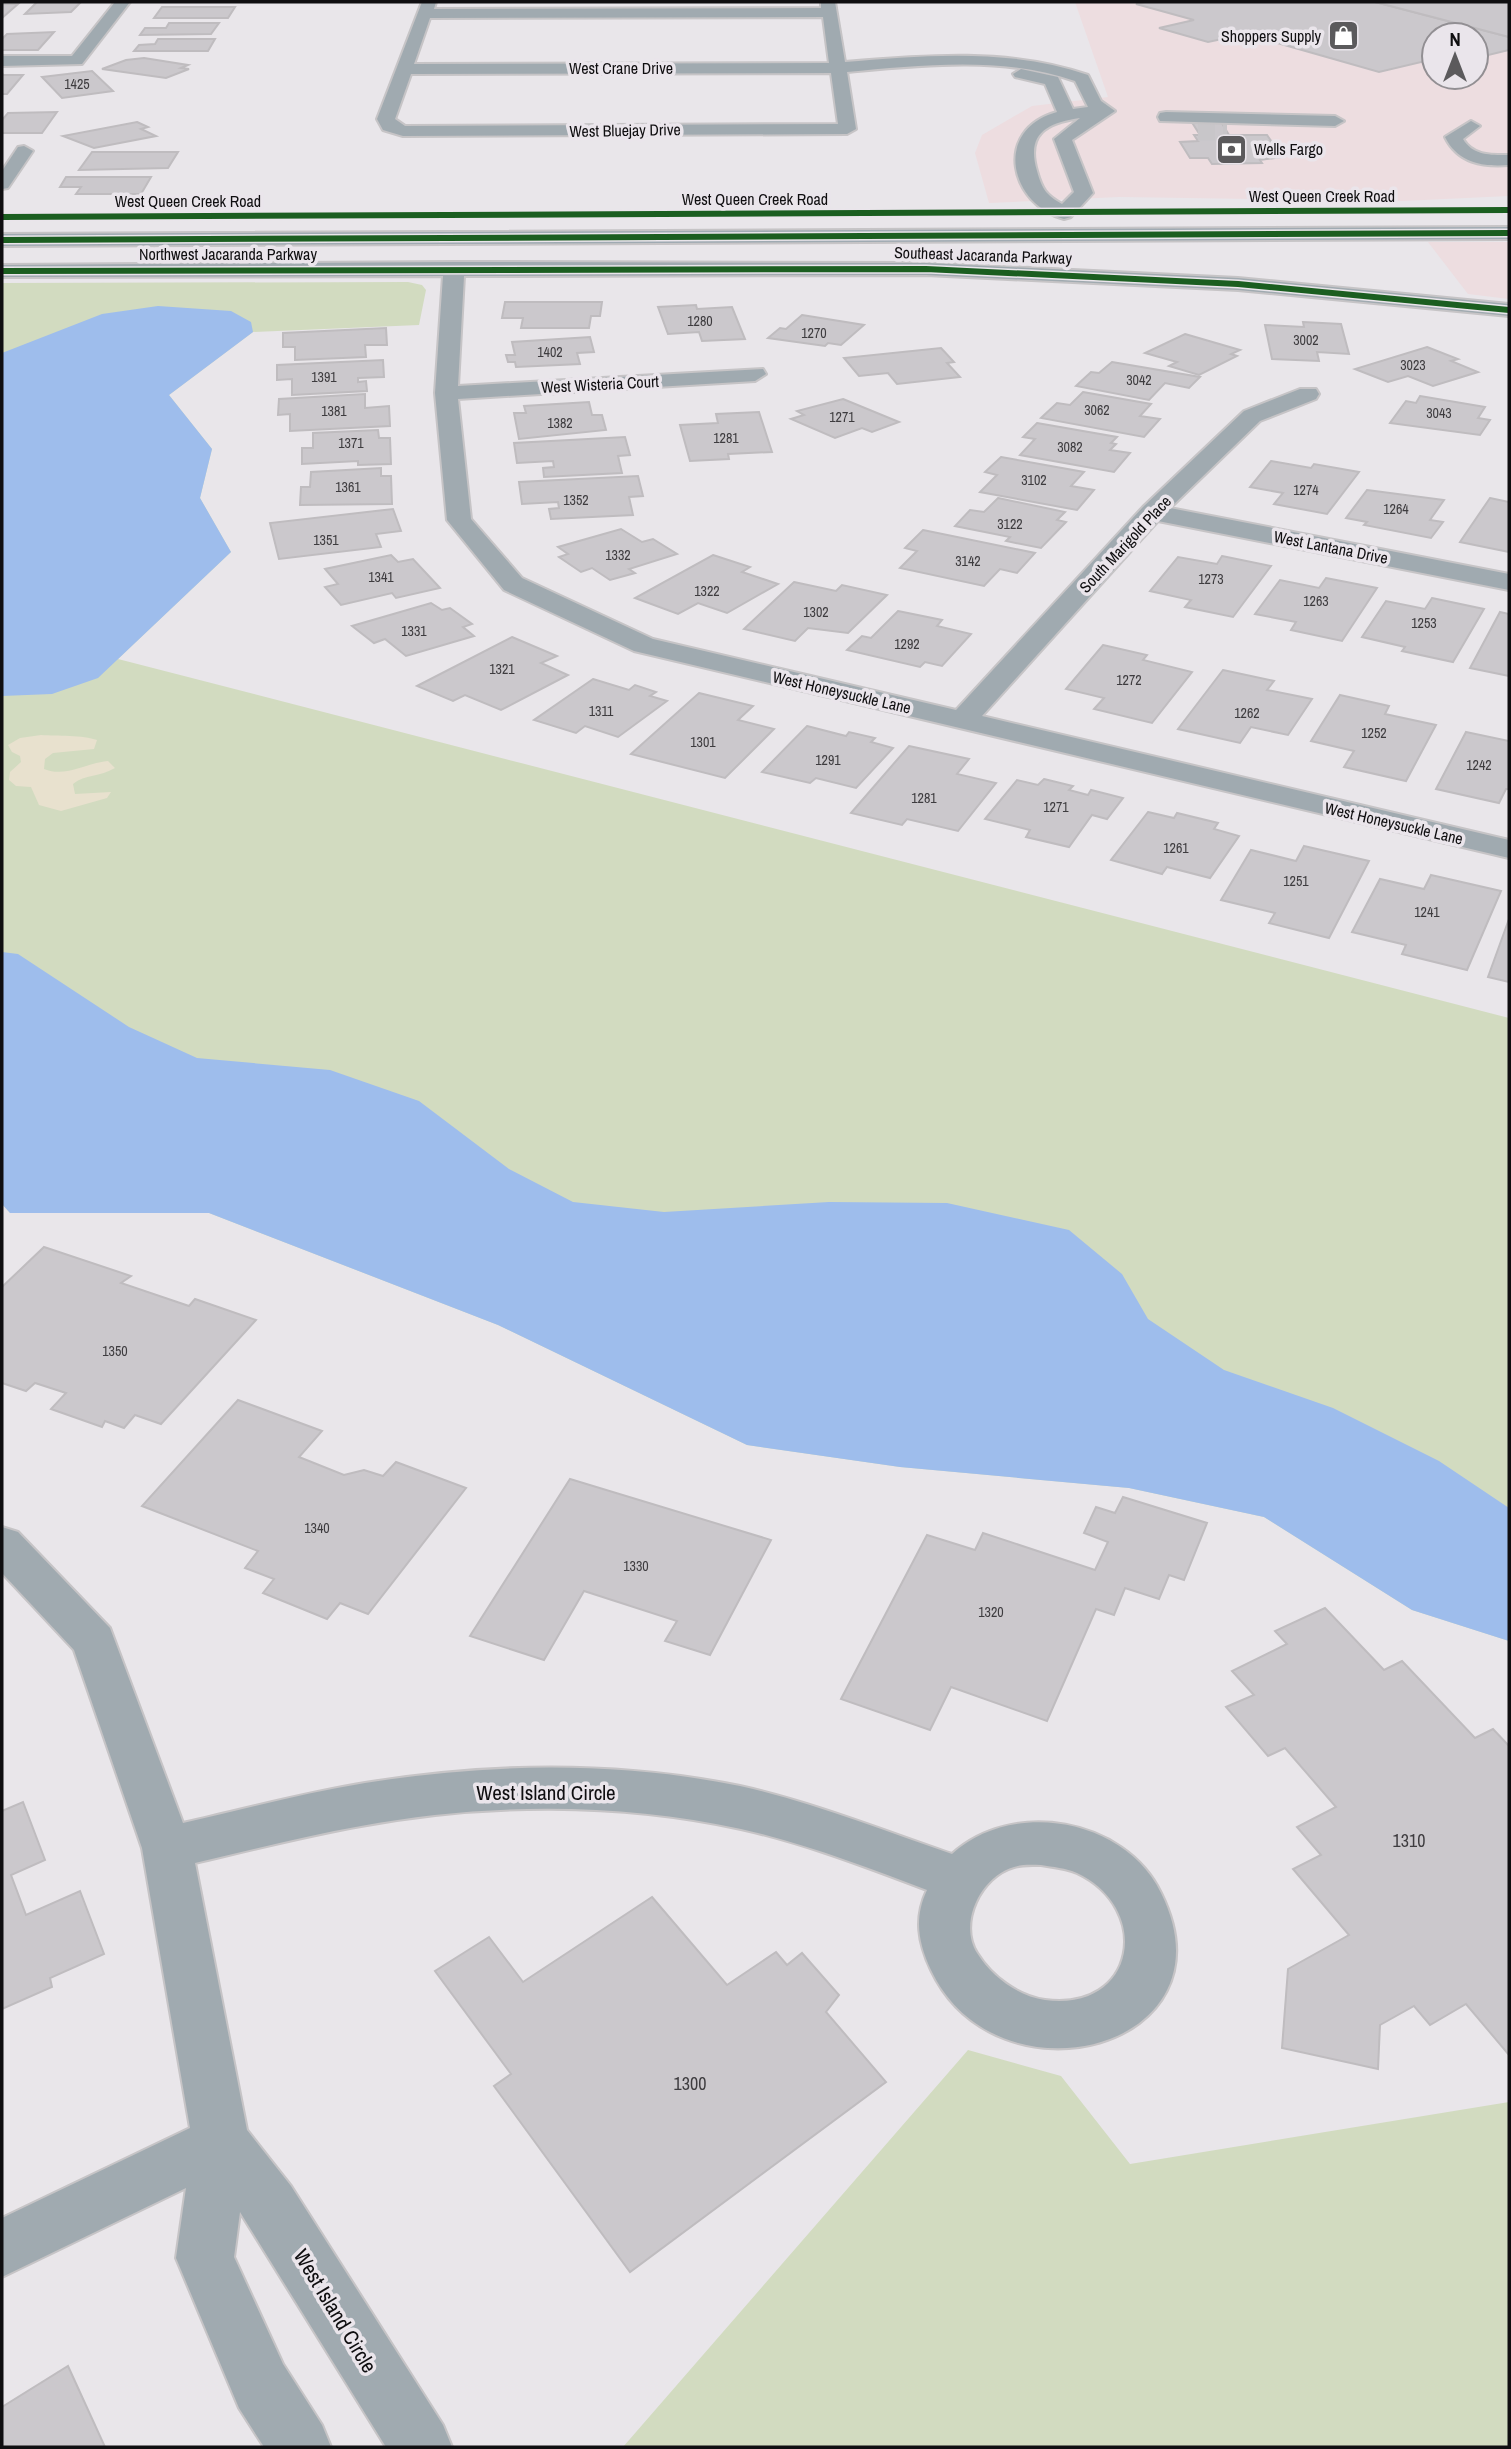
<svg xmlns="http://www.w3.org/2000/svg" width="1511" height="2449" font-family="'Archivo Narrow',sans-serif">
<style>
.commercial{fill:#eddde0;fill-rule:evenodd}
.green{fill:#d2dbc0}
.sand{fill:#e8e1ce}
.water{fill:#9ebdec}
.building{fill:#cbc8cc;stroke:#bfbcbf;stroke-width:2}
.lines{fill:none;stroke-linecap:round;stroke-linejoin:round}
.minor-tunnel{stroke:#c8c6c9;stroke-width:17;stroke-dasharray:17 8;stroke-linecap:butt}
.minor-casing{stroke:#c6c4c6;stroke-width:4}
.major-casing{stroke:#c6c4c6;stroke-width:4}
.minor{fill:#a0aab0;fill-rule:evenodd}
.major{fill:#9faab2;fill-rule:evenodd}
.cycleway-casing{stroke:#eae5eb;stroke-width:9}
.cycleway{stroke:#1b5e20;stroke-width:6}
.labels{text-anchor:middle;stroke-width:7;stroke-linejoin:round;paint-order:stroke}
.number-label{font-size:14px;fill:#3e3c3f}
.far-poi-label{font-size:16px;fill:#0f0e10;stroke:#eae5eb;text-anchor:end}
.far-street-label{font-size:16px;fill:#0f0e10;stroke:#eae5eb}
.near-number-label{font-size:18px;fill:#3e3c3f}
.near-street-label{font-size:21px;fill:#0f0e10;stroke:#eae5eb}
</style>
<rect width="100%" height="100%" fill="#e9e6ea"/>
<g class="commercial">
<path d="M1075,2H1509V196L1402,201L1119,197L989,203L975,153L982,135L1032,106L1108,97ZM1434,35H1476V77H1434Z"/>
<path d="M1428,242H1509V299L1468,294Z"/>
</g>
<g class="green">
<path d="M408,282L422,285L426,290L419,325L253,332L169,395L212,449L200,498L231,552L118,659L1509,1018V1641L1412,1610L1264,1517L1129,1488L900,1467L747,1445L498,1325L209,1213H10L2,1204V283Z"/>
<path d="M968,2050L1061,2076L1130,2164L1509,2102V2447H623Z"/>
</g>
<path class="sand" d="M41,735C57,736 83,735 97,740L94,749L53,753L45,759L44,769C66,778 85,763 108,761L115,768C100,777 85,774 73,784L75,794L111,792L107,798L61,811L39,805L31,787L16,786L9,780L10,772L21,762L20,756L12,752L8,745L20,738Z"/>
<g class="water">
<path d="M158,306L231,311L251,322L253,332L169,395L212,449L200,498L231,552L98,678L52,694L2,696V353L102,314Z"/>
<path d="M2,952L18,954L129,1027L197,1058L330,1070L419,1101L509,1169L573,1202L664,1212L829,1202L947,1203L1069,1230L1122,1274L1148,1319L1224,1370L1333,1408L1439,1461L1509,1508V1641L1412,1610L1264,1517L1129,1488L900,1467L747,1445L498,1325L209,1213H10L2,1204Z"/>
</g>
<g class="building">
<path d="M37,2H81L71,12L25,14Z"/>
<path d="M1145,2H1375L1509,37V50L1480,57L1476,56V35H1434V59L1379,72L1246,34L1208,42L1159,28L1194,20L1136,4Z"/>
<path d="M1375,2H1509V37Z"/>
<path d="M2,4H18L2,18Z"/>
<path d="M162,7H235L228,18H154Z"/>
<path d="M169,23H219L211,34L140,35L145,28H166Z"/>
<path d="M54,32L38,50H2V39L7,34Z"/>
<path d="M158,39H215L208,51H134L139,45L155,44Z"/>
<path d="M144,58L188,65L181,68L189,69L166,78L102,69L126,60Z"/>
<path d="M92,71L113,91L62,98L42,77Z"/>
<path d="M2,73L3,75H23L7,94H2Z"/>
<path d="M57,112L42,133H2V120L8,113Z"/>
<path d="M1220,120L1229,135H1267L1282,157L1260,160L1262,163L1212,164L1208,158H1190L1180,142L1198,141L1194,135H1200L1191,121Z"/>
<path d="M137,122L148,127L141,129L156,136L94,148L63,136Z"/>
<path d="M92,152H178L168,168L79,170Z"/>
<path d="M66,177H151L141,194H76L81,187H60Z"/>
<path d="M505,302H602L600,316H591L589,328H521L523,318H502Z"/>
<path d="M696,305L697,309L732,307L745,339L702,341L699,332L668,334L658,307Z"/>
<path d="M802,315L864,325L841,345L828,343L825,346L768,338L780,328L786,329Z"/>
<path d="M1303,322L1341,324L1349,354L1317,352L1319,361L1272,359L1265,325L1304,327Z"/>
<path d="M386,328L387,345H365L366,357L295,360V347H283V333Z"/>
<path d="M1185,334L1240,350L1231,354L1237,356L1199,375L1169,366L1177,362L1145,353Z"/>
<path d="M590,337L594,352L577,353L580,364L516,367L515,362H508L506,355H515L512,342Z"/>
<path d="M1427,347L1458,359L1451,361L1478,372L1433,386L1408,376L1388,382L1355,369Z"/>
<path d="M941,348L954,362L947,363L960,377L897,384L888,373L859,376L844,358Z"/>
<path d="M383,360L384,377L358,378V382L366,381L367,391L292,395V379L277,380V365Z"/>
<path d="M1112,362L1200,377L1189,388L1165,383L1149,400L1076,386L1091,372L1099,373Z"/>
<path d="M1083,392L1151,404L1140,416L1160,419L1144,437L1041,418L1057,403L1070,405Z"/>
<path d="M365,394V408L389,406L390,426L290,431V414L278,415L279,399Z"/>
<path d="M1420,396L1485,407L1478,418L1490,420L1480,435L1390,423L1406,401L1416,403Z"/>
<path d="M843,399L899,422L872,432L862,428L835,438L791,419L804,415L797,411Z"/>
<path d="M589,402L592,415H602L606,430L519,439L514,413H526L524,406Z"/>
<path d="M759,412L772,452L728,454L729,459L690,461L680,425L718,423L716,414Z"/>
<path d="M1037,423L1117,437L1111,443L1116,444L1110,450L1130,453L1114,472L1020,455L1035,439L1023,437Z"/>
<path d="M378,430L379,438H390L391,464L358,465V461L302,464V448H313V433Z"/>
<path d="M625,437L630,455L618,456L622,473L544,477L543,468L554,467L553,461L517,463L514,443Z"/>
<path d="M1001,457L1084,472L1071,486L1094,490L1077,510L980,492L997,475L985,472Z"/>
<path d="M1271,461L1311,468L1314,464L1359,472L1327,514L1274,504L1283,493L1250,487Z"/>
<path d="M381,468V476H391L392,504L300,505L301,487H310L311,472Z"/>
<path d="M638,476L643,496L629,497L633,515L551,519L549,509L559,508L558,502L522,504L519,482Z"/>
<path d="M1367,490L1444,500L1430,520L1443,522L1431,538L1364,525L1367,522L1346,518Z"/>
<path d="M998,498L1065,512L1057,520L1066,522L1041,548L1006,541L1010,537L955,526L970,510L984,512Z"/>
<path d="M1490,498L1509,502V552L1460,542Z"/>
<path d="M393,509L401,531L376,534L381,547L279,559L270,523Z"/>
<path d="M621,529L642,542L653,539L677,554L629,569L635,573L610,580L592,568L581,572L559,557L568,554L558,547Z"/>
<path d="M923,530L1035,553L1017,573L1000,569L984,586L900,568L917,551L905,548Z"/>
<path d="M391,555L398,562L413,559L440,588L396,598L392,593L341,605L325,587L338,584L325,569Z"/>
<path d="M713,555L750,567L742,572L778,584L727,613L698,603L678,614L635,598Z"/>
<path d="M1222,556L1271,566L1233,617L1185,607L1191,600L1150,591L1178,557L1217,564Z"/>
<path d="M1326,578L1377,588L1342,641L1291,630L1296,622L1255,614L1280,580L1319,588Z"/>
<path d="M794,582L836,591L842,585L887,595L848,633L808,628L795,641L744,629Z"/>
<path d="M1432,598L1484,609L1453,662L1402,651L1405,647L1362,637L1386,601L1425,609Z"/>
<path d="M431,603L442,610L450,608L472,624L463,627L474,636L406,656L385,639L374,643L352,626Z"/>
<path d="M898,611L942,620L937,626L971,634L942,666L925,662L920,667L847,650L862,636L871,638Z"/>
<path d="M1500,612L1509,614V676L1470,668Z"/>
<path d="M512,637L557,656L541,663L568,675L501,710L465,695L453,701L417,686Z"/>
<path d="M1103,645L1147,655L1143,660L1192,672L1152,723L1094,709L1104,698L1066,689Z"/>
<path d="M1223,670L1274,681L1267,690L1312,699L1288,735L1251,727L1240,743L1178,729Z"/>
<path d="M593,679L629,690L635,685L656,692L650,696L667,701L618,737L585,726L576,733L534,720Z"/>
<path d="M699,693L753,706L738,720L774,729L725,778L631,754Z"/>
<path d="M1340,695L1389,706L1385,714L1436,725L1406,781L1344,767L1354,751L1311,741Z"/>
<path d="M807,726L846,736L849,732L875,738L871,742L893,748L856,788L816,778L810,783L762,772Z"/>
<path d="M1466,732L1509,741V789H1506L1499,803L1436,789Z"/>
<path d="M909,746L969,759L957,774L996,783L958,831L907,819L902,825L851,813Z"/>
<path d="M1044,779L1073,786L1069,790L1088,795L1091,790L1123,798L1107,819L1092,815L1069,847L1026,837L1030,830L985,819L1017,780L1038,785Z"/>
<path d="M1148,812L1174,818L1177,813L1218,823L1214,829L1239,836L1210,878L1167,867L1162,874L1111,860Z"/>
<path d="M1304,846L1369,861L1329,938L1269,923L1275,913L1221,900L1251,850L1296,861Z"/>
<path d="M1431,875L1501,891L1467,970L1402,954L1406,945L1352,932L1380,879L1424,889Z"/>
<path d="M1509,919V982L1488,977Z"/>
<path d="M44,1247L131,1276L121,1283L189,1306L195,1299L256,1320L161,1424L135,1415L124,1428L105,1421L102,1427L51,1409L66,1393L35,1383L26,1391L2,1383V1287Z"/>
<path d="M238,1400L322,1431L299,1457L344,1475L364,1470L383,1476L396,1462L466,1488L368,1614L340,1603L327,1619L263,1593L274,1579L245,1568L258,1551L142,1506Z"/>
<path d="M570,1479L771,1540L710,1655L665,1641L677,1621L584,1591L544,1660L470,1636Z"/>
<path d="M1123,1497L1207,1523L1184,1580L1169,1575L1159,1599L1125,1588L1114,1615L1096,1609L1047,1721L951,1687L930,1730L841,1699L927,1535L975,1550L983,1533L1095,1570L1108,1542L1084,1533L1096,1507L1115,1513Z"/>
<path d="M1325,1608L1384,1670L1402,1661L1475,1738L1493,1729L1509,1746V2055L1466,2004L1430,2025L1414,2006L1380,2025L1378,2069L1282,2048L1288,1969L1349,1935L1293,1869L1321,1855L1297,1827L1336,1807L1285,1748L1268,1756L1226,1707L1254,1695L1232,1671L1287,1644L1275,1631Z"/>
<path d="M23,1802L45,1860L11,1875L26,1915L80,1891L104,1954L50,1978L52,1987L2,2009V1811Z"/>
<path d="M652,1897L727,1985L776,1952L787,1965L802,1953L839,1995L826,2012L886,2082L630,2272L494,2086L511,2074L435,1971L489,1937L523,1982Z"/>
<path d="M68,2366L105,2447H2V2407Z"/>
</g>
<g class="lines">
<path class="minor-tunnel" d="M1198,132H1227"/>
<defs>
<g id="minor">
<path d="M115,2H130L82,64L2,66V56H72Z"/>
<path d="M422,2H436L434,9L821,8V2H835L845,62C925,55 1011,48 1088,75L1101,101L1115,111L1072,140L1093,193L1071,217L1064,219C1010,205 992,130 1057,112L1045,84L1015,77L1013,74L1021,69L1058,77L1073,109L1088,107L1075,81C1004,56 921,65 847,72L856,129L847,134L403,136L383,130L377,119ZM823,17L829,63L414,64L430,18ZM831,73L838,124L405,126L395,119L411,74ZM1080,118L1054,139L1074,192L1062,204C1046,195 1042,189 1037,171C1026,134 1046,123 1080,118Z"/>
<path d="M1166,112L1335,116L1344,121L1335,126L1160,121L1158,117L1160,113Z"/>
<path d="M1471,121L1480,126L1463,139C1473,156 1491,155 1509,155V165C1482,167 1458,163 1445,137Z"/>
<path d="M24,146L33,151L8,188L2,189V171L18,147Z"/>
<path d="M454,262L926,263L1238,278L1509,304V316L1238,290L926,275L464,276L458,386L763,369L766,374L755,381L458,399L471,519L522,578L653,639L956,710L1143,507L1244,411L1300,389H1316L1319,394L1316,399L1260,421L1170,508L1509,574V590L1158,521L982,716L1509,840V858L634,651L504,590L447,520L435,393L443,276L2,277V265Z"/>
<path d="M2,1527L18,1532L110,1628L183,1823C244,1809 304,1793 365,1783C488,1763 617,1761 740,1786C812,1802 882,1830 952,1854C1012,1799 1125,1818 1161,1893C1238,2049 997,2110 931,1970C918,1942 914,1918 927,1890C866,1867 804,1843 741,1829C618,1802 484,1803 361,1826C305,1836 250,1850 195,1863L247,2130L291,2186L443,2425L452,2447H386L240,2212L234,2257L283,2364L322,2425L331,2447H264L239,2408L176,2258L186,2188L2,2277V2218L190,2128L142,1848L74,1650L2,1573ZM1041,1865C1053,1867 1066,1868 1077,1873C1153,1909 1136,2012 1045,2000C1018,1996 992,1977 977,1953C958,1923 981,1876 1014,1867C1023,1864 1033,1865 1041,1865Z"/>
</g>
<path id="major" d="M1509,227V239L2,246V234Z"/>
</defs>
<use href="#minor" class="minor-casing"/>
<use href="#major" class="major-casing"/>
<use href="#minor" class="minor"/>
<use href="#major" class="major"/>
<defs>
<g id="cycleway">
<path d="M2,217L1509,210"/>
<path d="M2,240L1509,233"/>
<path d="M2,271L926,269L1238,284L1509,310"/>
</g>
</defs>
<use href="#cycleway" class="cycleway-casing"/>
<use href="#cycleway" class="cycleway"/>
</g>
<defs>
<symbol id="shop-square" viewBox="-11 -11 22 22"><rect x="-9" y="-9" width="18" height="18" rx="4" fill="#5b5a5c" stroke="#eae5eb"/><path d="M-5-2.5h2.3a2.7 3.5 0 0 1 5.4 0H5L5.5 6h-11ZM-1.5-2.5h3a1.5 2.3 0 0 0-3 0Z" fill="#fff"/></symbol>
<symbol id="bank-square" viewBox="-11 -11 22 22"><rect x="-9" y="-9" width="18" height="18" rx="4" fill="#5b5a5c" stroke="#eae5eb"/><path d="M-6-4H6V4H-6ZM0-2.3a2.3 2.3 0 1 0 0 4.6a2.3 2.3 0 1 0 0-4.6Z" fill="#fff"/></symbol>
</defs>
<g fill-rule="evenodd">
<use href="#shop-square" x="1326" y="18" width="35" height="35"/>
<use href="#bank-square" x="1214" y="132" width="35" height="35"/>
</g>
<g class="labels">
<g class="number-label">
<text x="77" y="89">1425</text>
<text x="700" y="326">1280</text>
<text x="814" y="338">1270</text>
<text x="1306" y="345">3002</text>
<text x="550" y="357">1402</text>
<text x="1413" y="370">3023</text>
<text x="324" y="382">1391</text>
<text x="1139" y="385">3042</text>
<text x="1097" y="415">3062</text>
<text x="334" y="416">1381</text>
<text x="1439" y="418">3043</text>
<text x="842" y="422">1271</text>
<text x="560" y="428">1382</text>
<text x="726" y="443">1281</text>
<text x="351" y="448">1371</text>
<text x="1070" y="452">3082</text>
<text x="1034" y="485">3102</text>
<text x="348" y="492">1361</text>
<text x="1306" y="495">1274</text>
<text x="576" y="505">1352</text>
<text x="1396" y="514">1264</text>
<text x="1010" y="529">3122</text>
<text x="326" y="545">1351</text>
<text x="618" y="560">1332</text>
<text x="968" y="566">3142</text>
<text x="381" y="582">1341</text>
<text x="1211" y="584">1273</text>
<text x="707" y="596">1322</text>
<text x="1316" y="606">1263</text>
<text x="816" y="617">1302</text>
<text x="1424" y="628">1253</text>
<text x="414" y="636">1331</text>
<text x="907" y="649">1292</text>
<text x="502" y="674">1321</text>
<text x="1129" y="685">1272</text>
<text x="601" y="716">1311</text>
<text x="1247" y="718">1262</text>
<text x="1374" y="738">1252</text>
<text x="703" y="747">1301</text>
<text x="828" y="765">1291</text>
<text x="1479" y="770">1242</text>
<text x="924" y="803">1281</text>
<text x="1056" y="812">1271</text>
<text x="1176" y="853">1261</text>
<text x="1296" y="886">1251</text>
<text x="1427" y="917">1241</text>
<text x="115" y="1356">1350</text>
<text x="317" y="1533">1340</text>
<text x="636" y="1571">1330</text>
<text x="991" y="1617">1320</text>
</g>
<g class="far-poi-label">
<text x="1321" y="42">Shoppers Supply</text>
<text x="1254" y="155" text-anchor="start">Wells Fargo</text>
</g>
<g class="far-street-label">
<text x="621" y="74">West Crane Drive</text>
<text transform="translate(625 130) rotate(-1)" y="6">West Bluejay Drive</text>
<text x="1322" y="202">West Queen Creek Road</text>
<text x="755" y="205">West Queen Creek Road</text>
<text x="188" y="207">West Queen Creek Road</text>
<text x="228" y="260">Northwest Jacaranda Parkway</text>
<text transform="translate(983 255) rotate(2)" y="6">Southeast Jacaranda Parkway</text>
<text transform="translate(600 384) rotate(-3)" y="6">West Wisteria Court</text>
<text transform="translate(1125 544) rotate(-47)" y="6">South Marigold Place</text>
<text transform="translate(1331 547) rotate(11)" y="6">West Lantana Drive</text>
<text transform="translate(842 692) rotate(13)" y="6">West Honeysuckle Lane</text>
<text transform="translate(1394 823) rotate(13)" y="6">West Honeysuckle Lane</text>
</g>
<g class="near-number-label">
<text x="1409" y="1847">1310</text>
<text x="690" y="2090">1300</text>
</g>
<g class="near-street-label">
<text x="546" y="1800">West Island Circle</text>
<text transform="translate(335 2311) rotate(59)" y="7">West Island Circle</text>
</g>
</g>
<rect width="1511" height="2449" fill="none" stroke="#0f0e10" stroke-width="7"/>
<g transform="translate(1455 56)"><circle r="33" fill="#eae5eb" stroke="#928f93" stroke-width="2"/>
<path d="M0-5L12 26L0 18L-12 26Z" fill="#5b5a5c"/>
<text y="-10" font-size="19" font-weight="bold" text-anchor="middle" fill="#0f0e10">N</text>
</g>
</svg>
